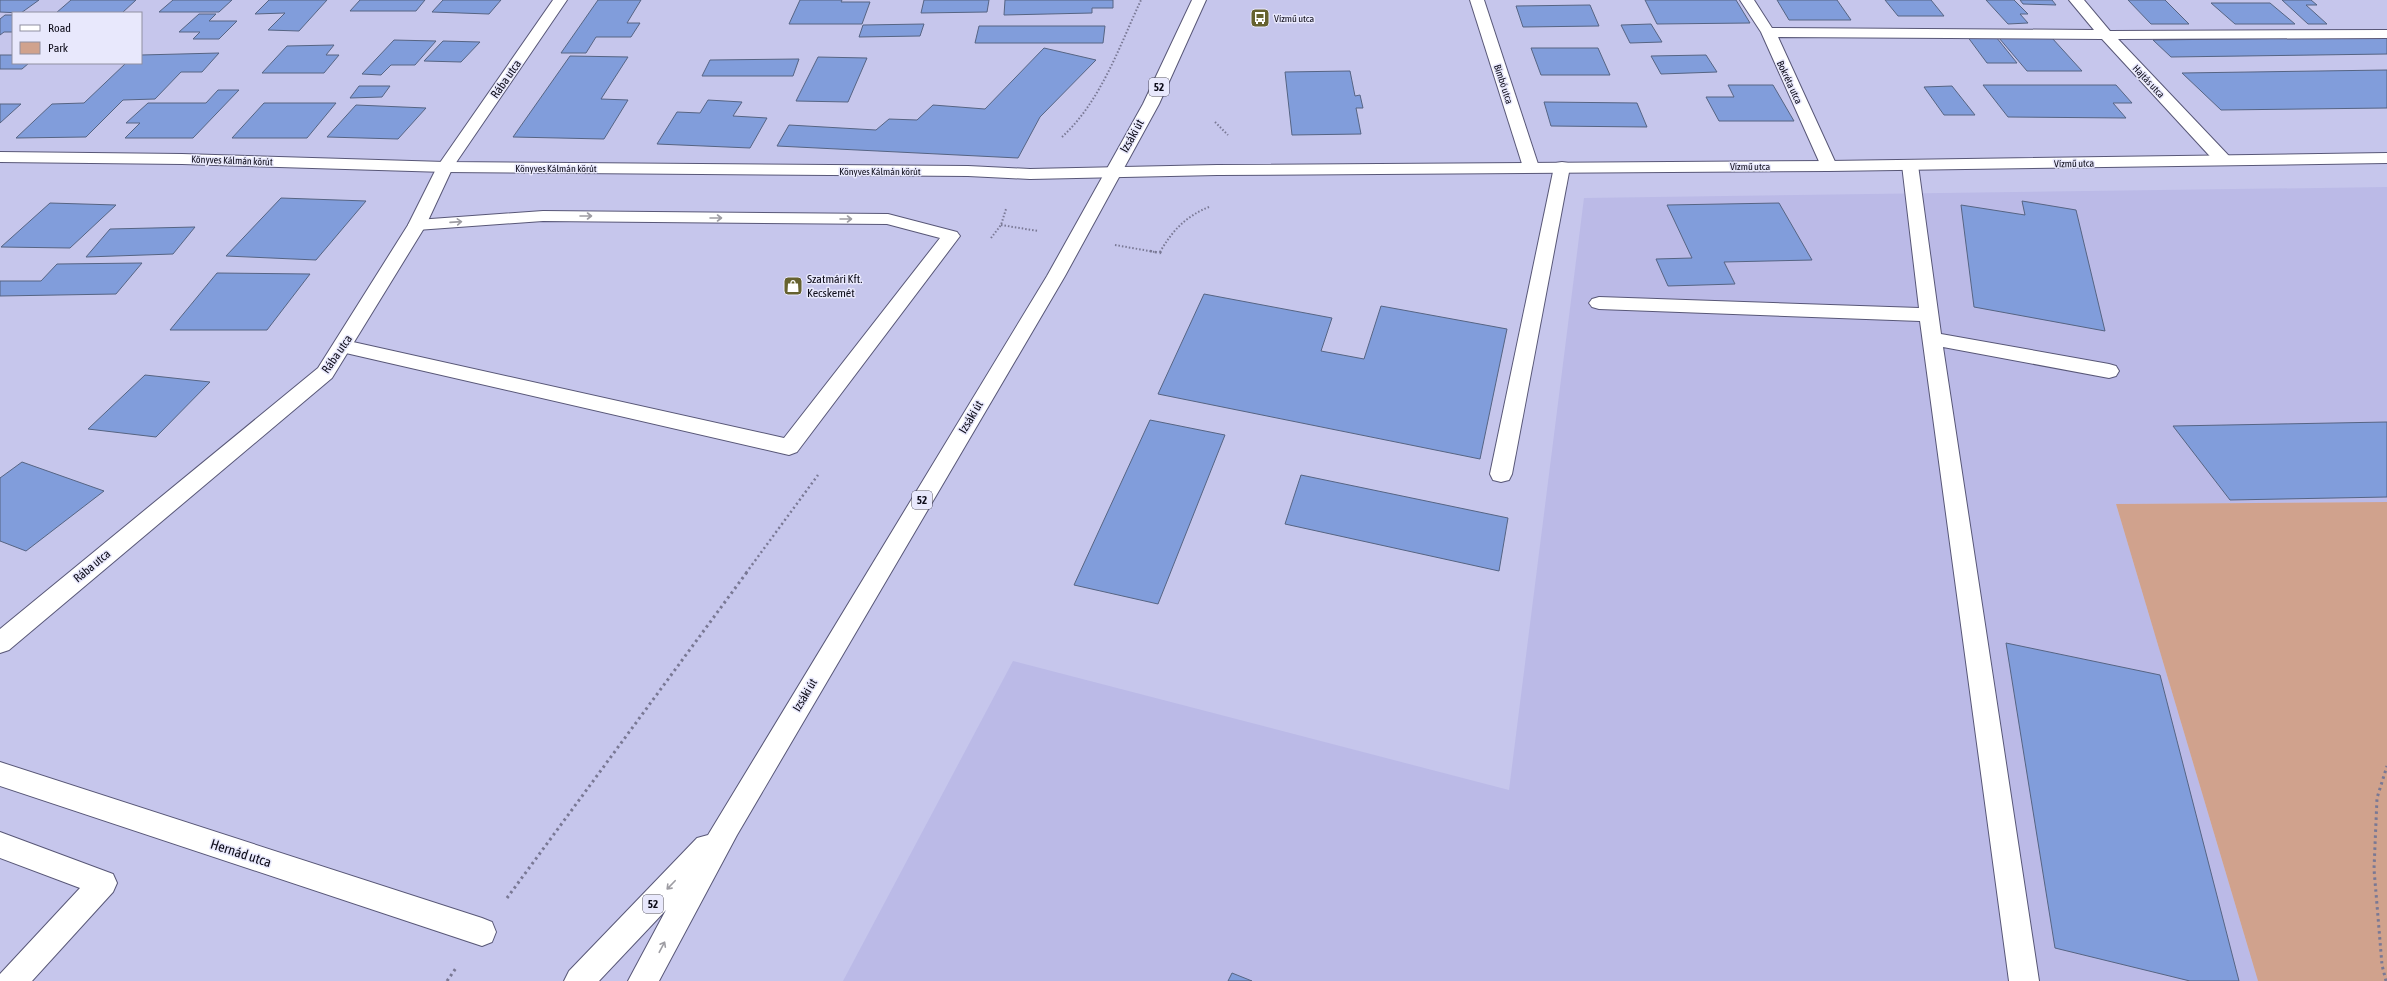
<svg xmlns="http://www.w3.org/2000/svg" width="2387" height="981" font-family="'Asap Condensed',sans-serif">
<style>
.built{fill:#bbbae7}
.green{fill:#d0a28d}
.building{fill:#819ddb;stroke:#566483}
.lines{fill:none;stroke-linecap:round;stroke-linejoin:round}
.lane-casing{stroke:#585777;stroke-width:2}
.street-casing{stroke:#585777;stroke-width:2}
.secondary-casing{stroke:#585777;stroke-width:2}
.primary-casing{stroke:#585777;stroke-width:2}
.path-far2{stroke:#797894;stroke-width:2;stroke-dasharray:1.5 2;stroke-linecap:butt}
.path-far1{stroke:#797894;stroke-width:2.5;stroke-dasharray:2 3;stroke-linecap:butt}
.path{stroke:#797894;stroke-width:3;stroke-dasharray:2.5 3.5;stroke-linecap:butt}
.lane{fill:#fff;fill-rule:evenodd}
.street{fill:#fff;fill-rule:evenodd}
.secondary{fill:#fff;fill-rule:evenodd}
.primary{fill:#fff;fill-rule:evenodd}
.oneway{stroke:#9e9da3}
.labels{text-anchor:middle;stroke-width:3;stroke-linejoin:round;paint-order:stroke}
.far-poi-label{font-size:10px;fill:#0c0b18;stroke:#e8e8fc;text-anchor:start}
.far-street-label{font-size:10px;fill:#0c0b18;stroke:#e8e8fc}
.shield{fill:#e8e8fc;stroke:#4e4d5c;stroke-width:1}
.shield-label{font-size:11px;font-weight:bold;fill:#0c0b18}
.street-label{font-size:12px;fill:#0c0b18;stroke:#e8e8fc}
.poi-label{font-size:12px;fill:#0c0b18;stroke:#e8e8fc;text-anchor:start}
.near-street-label{font-size:14px;fill:#0c0b18;stroke:#e8e8fc}
</style>
<rect width="100%" height="100%" fill="#c6c6ec"/>
<path class="built" d="M2387,187V502L2116,504L2258,981H843L1013,661L1509,790L1584,198Z"/>
<path class="green" d="M2387,502V981H2258L2116,504Z"/>
<g class="building">
<path d="M0,0H39L21,13L0,12Z"/>
<path d="M71,0H136L122,13H56Z"/>
<path d="M173,0H232L219,12H159Z"/>
<path d="M269,0H327L299,31L268,30L285,13L255,14Z"/>
<path d="M360,0H425L416,11H350Z"/>
<path d="M443,0H501L489,14L432,12Z"/>
<path d="M598,0H641L627,23H640L631,37H596L586,53H561Z"/>
<path d="M800,0H842L841,2H870L862,24H789Z"/>
<path d="M924,0H989L987,12L921,13Z"/>
<path d="M1005,0H1113V8H1092V13L1004,15Z"/>
<path d="M1645,0H1736L1750,23L1657,24Z"/>
<path d="M1777,0H1837L1851,20H1789Z"/>
<path d="M1885,0H1931L1944,16H1898Z"/>
<path d="M1986,0H2014L2028,14H2020L2028,23L2008,24Z"/>
<path d="M2020,0H2052L2056,5L2023,4Z"/>
<path d="M2128,0H2165L2189,24H2151Z"/>
<path d="M2282,0H2311L2317,5H2306L2327,24H2308Z"/>
<path d="M2211,3H2270L2295,24H2235Z"/>
<path d="M1590,5L1599,26L1523,27L1516,6Z"/>
<path d="M199,14H216L209,21H237L219,39H193L200,32H179Z"/>
<path d="M5,15H13V32H4L0,35V19Z"/>
<path d="M924,24L920,36L859,37L863,25Z"/>
<path d="M1651,24L1662,42L1630,43L1621,25Z"/>
<path d="M979,26H1105L1103,43H975Z"/>
<path d="M1967,36L1996,37L2017,63H1987Z"/>
<path d="M2387,37V54L2171,57L2153,40Z"/>
<path d="M1999,38H2052L2082,71H2027Z"/>
<path d="M394,40L436,41L415,65H391L381,75L362,74Z"/>
<path d="M443,41L480,42L461,62L424,61Z"/>
<path d="M334,45L326,55H339L324,73H262L287,46Z"/>
<path d="M1044,48L1096,60L1040,117L1018,158L777,146L789,125L876,130L889,119L917,120L933,105L985,109Z"/>
<path d="M1531,48H1598L1610,75H1541Z"/>
<path d="M219,53L202,72H181L155,99L123,100L86,137L16,138L52,104L84,103L126,63H141V55Z"/>
<path d="M0,55H13V63H29L22,69H0Z"/>
<path d="M1706,55L1717,72L1661,74L1651,56Z"/>
<path d="M570,56L628,57L601,99L628,100L604,139L513,137Z"/>
<path d="M818,57L867,58L848,102L796,101Z"/>
<path d="M799,59L793,76H702L710,60Z"/>
<path d="M2387,70V108L2221,110L2182,73Z"/>
<path d="M1350,71L1355,96L1360,95L1363,108H1356L1361,134L1292,135L1285,72Z"/>
<path d="M1728,85H1773L1794,121H1719L1706,97H1734Z"/>
<path d="M1983,85H2116L2132,103H2113L2126,118L2008,117Z"/>
<path d="M359,86H390L382,97L350,98Z"/>
<path d="M1952,86L1975,115H1944L1924,87Z"/>
<path d="M218,90H239L193,138H125L140,123H126L148,103H206Z"/>
<path d="M708,100L742,102L733,116L767,118L750,148L657,144L677,112L700,113Z"/>
<path d="M1544,102L1637,103L1647,127L1551,126Z"/>
<path d="M264,103H336L307,138H232Z"/>
<path d="M0,104H21L0,123Z"/>
<path d="M356,105L426,108L398,139L327,137Z"/>
<path d="M281,198L366,201L316,260L226,256Z"/>
<path d="M2022,201L2076,210L2105,331L1974,307L1961,205L2025,215Z"/>
<path d="M50,203L116,205L70,248L1,247Z"/>
<path d="M1779,203L1812,260L1724,262L1735,284L1668,286L1656,259L1692,258L1667,205Z"/>
<path d="M195,227L173,254L86,257L110,229Z"/>
<path d="M142,263L116,294L0,296V281H41L57,264Z"/>
<path d="M217,273L310,274L267,330H170Z"/>
<path d="M1204,294L1332,318L1321,351L1364,359L1381,306L1507,329L1480,459L1158,394Z"/>
<path d="M145,375L210,382L156,437L88,429Z"/>
<path d="M1150,420L1225,435L1158,604L1074,585Z"/>
<path d="M2387,422V497L2230,500L2173,426Z"/>
<path d="M22,462L104,491L26,551L0,541V478Z"/>
<path d="M1301,475L1508,518L1499,571L1285,524Z"/>
<path d="M2006,643L2160,675L2239,981H2190L2055,948Z"/>
<path d="M1232,973L1252,981H1228Z"/>
</g>
<g class="lines">
<defs>
<g id="lane">
<path d="M1910,160L1916,161L1918,165L1941,334L2109,364L2116,366L2119,371L2116,376L2109,378L1943,347L2039,981H2009L1920,321L1599,309L1592,307L1589,303L1592,299L1599,297L1919,308L1902,165L1904,161Z"/>
<path d="M1562,162L1568,163L1570,167L1512,474L1509,480L1501,482L1493,480L1490,474L1554,167L1556,163Z"/>
<path d="M543,211L888,214L957,232L960,236L797,452L789,455L337,351L334,346L337,341L344,340L784,438L940,238L887,224L543,221L417,230L411,229L408,225L411,221L417,220Z"/>
<path d="M0,832L113,874L117,883L113,892L32,981H0V974L80,888L0,858Z"/>
</g>
<g id="street">
<path d="M553,0H567L453,167L426,225L332,378L9,650L0,653V629L318,368L408,225L437,167Z"/>
<path d="M1470,0H1484L1539,167L1537,171H1525L1523,167Z"/>
<path d="M1740,0H1754L1772,28L2094,30L2069,0H2084L2110,31L2387,30V38L2118,39L2230,157L2232,161L2230,165H2218L2102,39L1778,37L1837,166L1835,170H1823L1821,166L1761,32Z"/>
<path d="M0,762L482,918L492,922L496,932L492,942L482,946L0,786Z"/>
</g>
<path id="secondary" d="M0,152L182,154L445,162L968,166L1030,169L1217,165L1829,161L2387,153V163L1829,171L1217,175L1030,179L968,176L445,172L182,164L0,162Z"/>
<path id="primary" d="M1192,0H1206L1159,104L1065,276L737,835L659,981H628L666,910L599,981H564L569,971L697,838L708,835L1047,276L1143,104Z"/>
</defs>
<use href="#lane" class="lane-casing"/>
<use href="#street" class="street-casing"/>
<use href="#secondary" class="secondary-casing"/>
<use href="#primary" class="primary-casing"/>
<g class="path-far2">
<path d="M1215,122L1228,135"/>
<path d="M1062,137C1101,101 1119,47 1141,0"/>
<path d="M1001,225L1038,231"/>
<path d="M991,238L1001,225L1006,209"/>
<path d="M1115,245L1155,252"/>
<path d="M1160,252C1172,231 1186,216 1209,207"/>
</g>
<g class="path-far1">
<path d="M1150,251L1160,253L1161,251"/>
<path d="M746,573L818,475"/>
</g>
<g class="path">
<path d="M507,898L747,572"/>
<path d="M447,981L456,968"/>
<path d="M2386,981L2382,965L2374,869L2377,798L2387,766"/>
</g>
<use href="#lane" class="lane"/>
<use href="#street" class="street"/>
<use href="#secondary" class="secondary"/>
<use href="#primary" class="primary"/>
</g>
<defs><path id="oneway-shaft" d="M-6 0H5M1.5-3L5.5 0L1.5 3" fill="none" stroke-width="1.6" stroke-linecap="round" stroke-linejoin="round"/></defs>
<g class="oneway">
<use href="#oneway-shaft" transform="translate(586 216)"/>
<use href="#oneway-shaft" transform="translate(716 218)"/>
<use href="#oneway-shaft" transform="translate(846 219)"/>
<use href="#oneway-shaft" transform="translate(456 222) rotate(-4)"/>
<use href="#oneway-shaft" transform="translate(671 885) rotate(134)"/>
<use href="#oneway-shaft" transform="translate(662 947) rotate(-62)"/>
</g>
<defs>
<symbol id="bus-square" viewBox="-11 -11 22 22"><rect x="-9" y="-9" width="18" height="18" rx="4" fill="#66622f" stroke="#e8e8fc"/><path d="M-5-6H5V4H4V6H2V4H-2V6H-4V4H-5ZM-3.5-4V0h7V-4ZM-3.5 1.2v1.5H-2V1.2ZM2 1.2v1.5H3.5V1.2Z" fill="#fff"/></symbol>
<symbol id="shop-square" viewBox="-11 -11 22 22"><rect x="-9" y="-9" width="18" height="18" rx="4" fill="#66622f" stroke="#e8e8fc"/><path d="M-5-2.5h2.3a2.7 3.5 0 0 1 5.4 0H5L5.5 6h-11ZM-1.5-2.5h3a1.5 2.3 0 0 0-3 0Z" fill="#fff"/></symbol>
</defs>
<g fill-rule="evenodd">
<use href="#bus-square" x="1249" y="7" width="22" height="22"/>
<use href="#shop-square" x="782" y="275" width="22" height="22"/>
</g>
<g class="labels">
<g class="far-poi-label">
<text x="1274" y="22">Vízmű utca</text>
</g>
<g class="far-street-label">
<text transform="translate(2149 81) rotate(47)" y="4">Hajtás utca</text>
<text transform="translate(1790 82) rotate(65)" y="4">Bokréta utca</text>
<text transform="translate(1504 84) rotate(72)" y="4">Bimbó utca</text>
<text transform="translate(232 160) rotate(2)" y="4">Könyves Kálmán körút</text>
<text transform="translate(2074 163) rotate(-1)" y="4">Vízmű utca</text>
<text x="1750" y="170">Vízmű utca</text>
<text x="556" y="172">Könyves Kálmán körút</text>
<text x="880" y="175">Könyves Kálmán körút</text>
</g>
<g class="shield">
<rect x="1149" y="78" width="20" height="18" rx="3"/>
<rect x="912" y="491" width="20" height="18" rx="3"/>
<rect x="643" y="895" width="20" height="18" rx="3"/>
</g>
<g class="shield-label">
<text x="1159" y="91">52</text>
<text x="922" y="504">52</text>
<text x="653" y="908">52</text>
</g>
<g class="street-label">
<text transform="translate(506 79) rotate(-55)" y="4">Rába utca</text>
<text transform="translate(1132 136) rotate(-61)" y="4">Izsáki út</text>
<text transform="translate(337 354) rotate(-55)" y="4">Rába utca</text>
<text transform="translate(971 417) rotate(-59)" y="4">Izsáki út</text>
<text transform="translate(92 566) rotate(-40)" y="4">Rába utca</text>
<text transform="translate(805 695) rotate(-59)" y="4">Izsáki út</text>
</g>
<g class="poi-label">
<text x="807" y="283">Szatmári Kft.<tspan x="807" dy="14">Kecskemét</tspan></text>
</g>
<g class="near-street-label">
<text transform="translate(241 853) rotate(18)" y="5">Hernád utca</text>
</g>
</g>
<rect x="12" y="12" width="130" height="52" fill="#e8e8fc" stroke="#9090a1"/>
<rect x="20" y="25" width="20" height="6" fill="#ffffff" stroke="#9090a1"/>
<text x="48" y="32" font-size="12" fill="#0c0b18">Road</text>
<rect x="20" y="42" width="20" height="12" fill="#d0a28d" stroke="#9090a1"/>
<text x="48" y="52" font-size="12" fill="#0c0b18">Park</text>
</svg>
